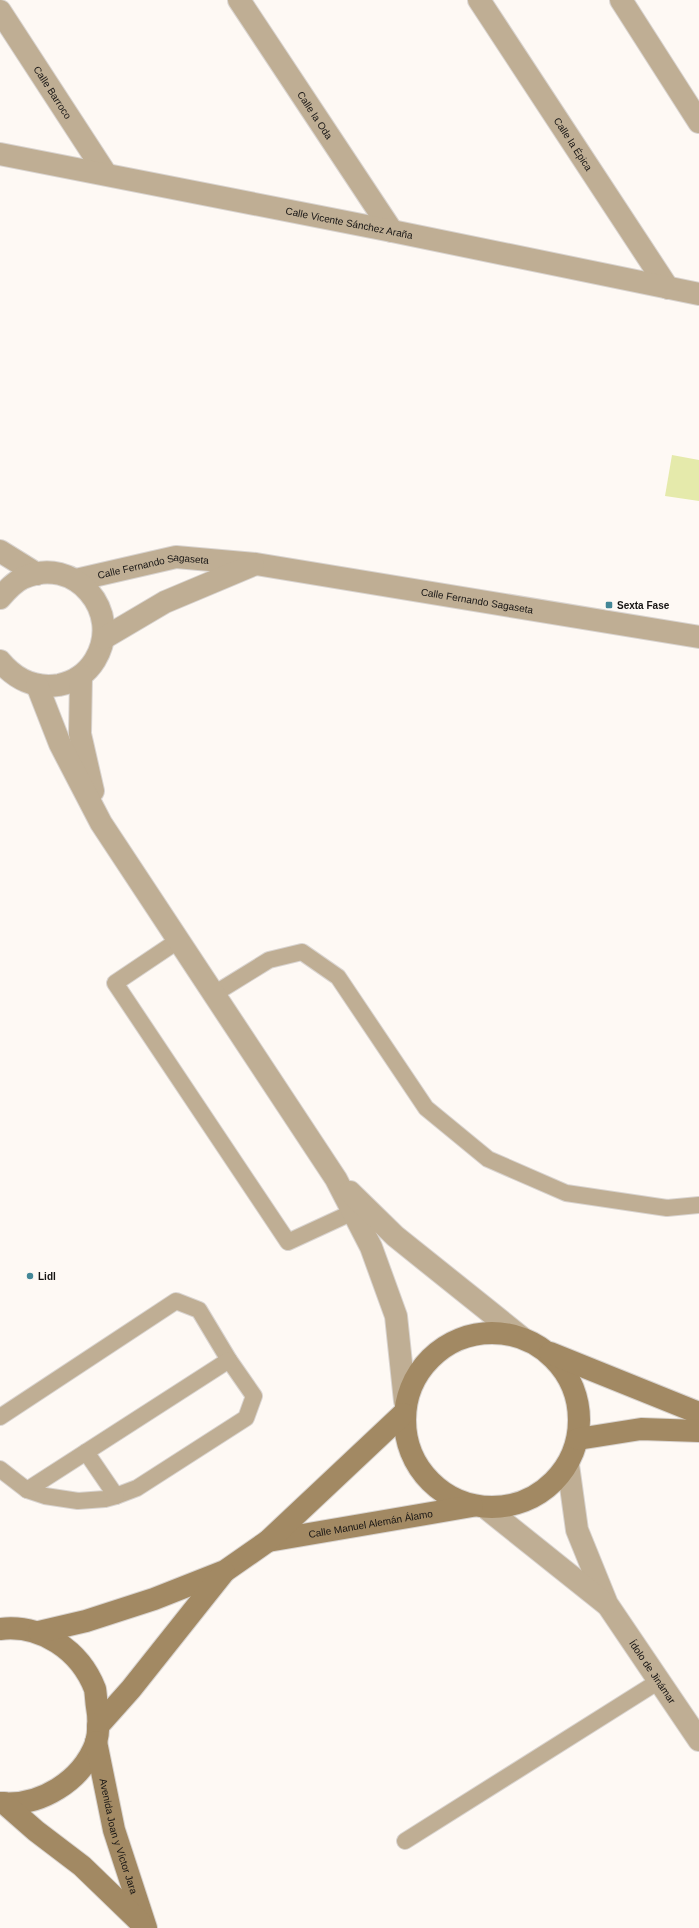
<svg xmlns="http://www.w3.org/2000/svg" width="699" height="1928" font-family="Arial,sans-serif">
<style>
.green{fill:#e5eaab}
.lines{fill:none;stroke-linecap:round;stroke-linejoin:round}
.lane-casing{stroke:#d9d4d0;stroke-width:18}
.street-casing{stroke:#d9d4d0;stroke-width:24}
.secondary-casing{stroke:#d9d4d0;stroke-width:24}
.lane{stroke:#bfae94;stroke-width:16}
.street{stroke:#bfae94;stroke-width:22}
.secondary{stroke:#a28963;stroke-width:22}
.poi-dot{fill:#448797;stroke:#fef9f4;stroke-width:1.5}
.labels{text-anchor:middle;stroke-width:3;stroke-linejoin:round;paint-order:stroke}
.street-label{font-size:10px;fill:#161413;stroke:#fef9f4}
.poi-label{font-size:10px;font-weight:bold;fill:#161413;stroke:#fef9f4;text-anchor:start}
</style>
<rect width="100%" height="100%" fill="#fef9f4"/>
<path class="green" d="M672,455L699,460V501L665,496Z"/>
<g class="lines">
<defs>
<g id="lane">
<path d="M179,940L115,983L288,1242L353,1212"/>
<path d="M214,994L269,960L302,952L338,977L426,1108L488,1159L566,1193L667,1208L699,1205"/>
<path d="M0,1417L176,1301L199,1310L229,1360L254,1396L246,1418L137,1488L116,1496L105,1499L78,1501L45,1496L27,1490L0,1469"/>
<path d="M86,1452L116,1496"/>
<path d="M27,1490L229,1360"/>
<path d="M405,1841L659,1681"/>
</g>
<g id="street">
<path id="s1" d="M239,0L392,231"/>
<path id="s2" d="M479,0L668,288"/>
<path d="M621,0L699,122"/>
<path id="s3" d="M0,11L106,174"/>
<path id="s4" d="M0,154L392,231L699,294"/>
<path d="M0,551L37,574"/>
<path id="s5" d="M76,580L176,557L256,564L699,637"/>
<path d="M0,598C7,590 14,582 23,578C74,554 124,612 95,660C87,673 74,682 59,685C35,689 15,679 0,661"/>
<path d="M104,638L165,602L253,565"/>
<path d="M81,676L80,734L93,791"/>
<path d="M37,685L60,744L101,823L336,1179L371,1247L396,1316L405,1401"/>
<path d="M350,1192L395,1236L521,1337"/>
<path id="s6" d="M568,1465L577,1530L607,1604L699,1740"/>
<path d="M486,1508L606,1604"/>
</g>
<g id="secondary">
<circle cx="492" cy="1420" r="87"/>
<path d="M550,1353L699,1413"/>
<path d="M578,1439L641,1429L699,1431"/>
<path id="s7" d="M268,1541L472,1506"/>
<path d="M0,1629C41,1624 80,1650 95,1689C96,1694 96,1701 97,1707C99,1717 99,1732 96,1743C82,1781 40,1807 0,1803"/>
<path d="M39,1632L86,1621L154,1599L225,1571L268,1541L403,1414"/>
<path d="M98,1726L131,1689L224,1572"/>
<path id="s8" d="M96,1742L114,1830L146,1928"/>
<path d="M4,1803L36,1831L82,1866L144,1926"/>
</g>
</defs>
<use href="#lane" class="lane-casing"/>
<use href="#street" class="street-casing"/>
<use href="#secondary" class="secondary-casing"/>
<use href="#lane" class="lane"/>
<use href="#street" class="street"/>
<use href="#secondary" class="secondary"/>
</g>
<g class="poi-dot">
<rect x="605" y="601" width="8" height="8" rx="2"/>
<circle cx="30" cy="1276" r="4"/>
</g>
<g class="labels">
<g class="street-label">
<text dy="4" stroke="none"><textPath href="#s3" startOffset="97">Calle Barroco</textPath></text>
<text dy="4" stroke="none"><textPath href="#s1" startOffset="138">Calle la Oda</textPath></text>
<text dy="4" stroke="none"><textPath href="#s2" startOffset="172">Calle la Épica</textPath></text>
<text dy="4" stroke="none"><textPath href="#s4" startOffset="356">Calle Vicente Sánchez Araña</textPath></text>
<text dy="4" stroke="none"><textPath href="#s5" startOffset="79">Calle Fernando Sagaseta</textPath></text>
<text dy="4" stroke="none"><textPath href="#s5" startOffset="407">Calle Fernando Sagaseta</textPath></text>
<text dy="4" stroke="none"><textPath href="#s7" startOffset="104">Calle Manuel Alemán Álamo</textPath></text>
<text dy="4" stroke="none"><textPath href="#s6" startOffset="227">Ídolo de Jinámar</textPath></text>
<text dy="4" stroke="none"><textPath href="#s8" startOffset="97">Avenida Joan y Víctor Jara</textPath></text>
</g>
<g class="poi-label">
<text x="617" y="609">Sexta Fase</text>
<text x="38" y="1280">Lidl</text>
</g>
</g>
</svg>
